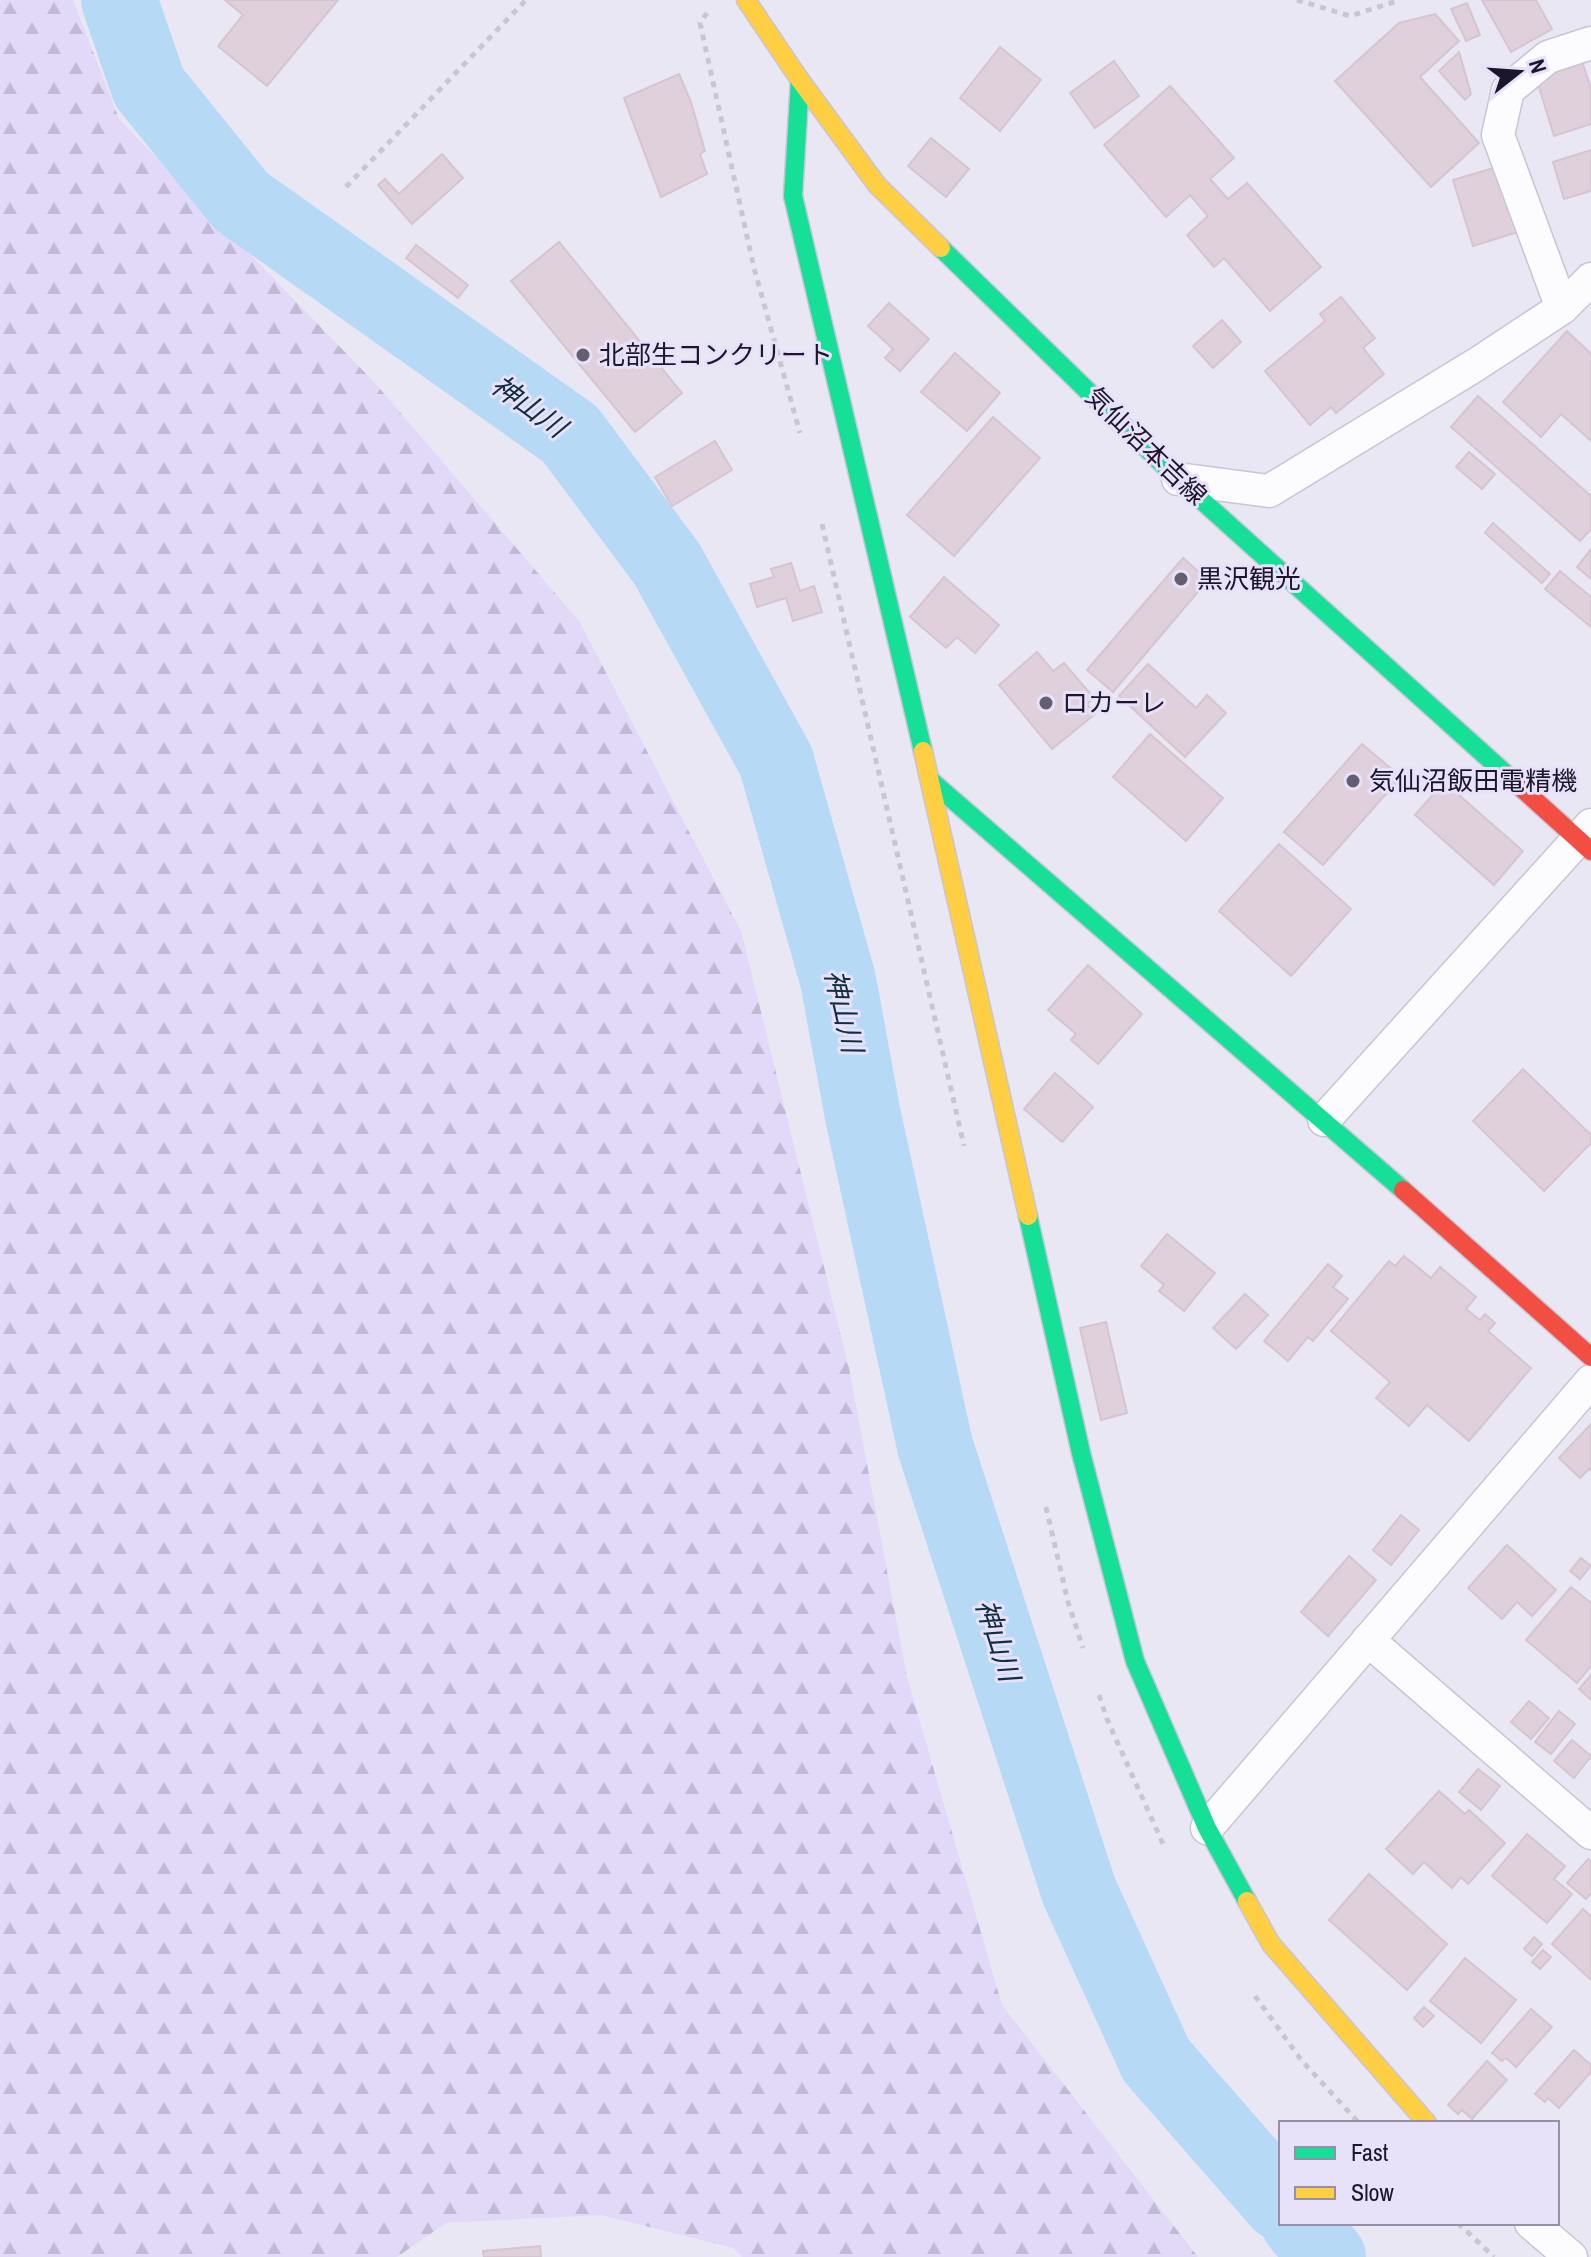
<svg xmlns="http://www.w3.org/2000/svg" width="1591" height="2257" font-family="'Archivo Narrow','Noto Sans JP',sans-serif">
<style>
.forest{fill:url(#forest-firs)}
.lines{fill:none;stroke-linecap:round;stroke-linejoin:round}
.river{stroke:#b6daf6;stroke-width:76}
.building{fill:#e0d0db;stroke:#d5c5d0;stroke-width:2}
.street-casing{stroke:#c9c4d6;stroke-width:35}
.fast-casing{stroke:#c9c4d6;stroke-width:21}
.slow-casing{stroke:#c9c4d6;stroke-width:21}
.jam-casing{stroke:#c9c4d6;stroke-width:21}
.path{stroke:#c9c7ce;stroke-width:5;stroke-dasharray:6 6;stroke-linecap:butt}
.street{stroke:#fcfbfd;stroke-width:32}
.fast{stroke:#16e098;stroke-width:18}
.slow{stroke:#ffcf43;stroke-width:18}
.jam{stroke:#f24e42;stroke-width:18}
.poi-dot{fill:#645e71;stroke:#e7e1fa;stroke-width:3}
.labels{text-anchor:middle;stroke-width:6;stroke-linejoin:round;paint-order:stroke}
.poi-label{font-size:26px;fill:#1c152b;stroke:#e7e1fa;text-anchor:start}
.street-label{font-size:26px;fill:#1c152b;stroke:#e7e1fa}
.water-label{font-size:28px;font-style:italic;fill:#102e40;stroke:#e7e1fa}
</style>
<defs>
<pattern id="forest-firs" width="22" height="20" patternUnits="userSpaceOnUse" patternTransform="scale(2)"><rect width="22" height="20" fill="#e2d9f9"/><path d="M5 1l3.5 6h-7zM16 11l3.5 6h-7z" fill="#c1b9d6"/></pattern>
</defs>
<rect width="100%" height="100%" fill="#eae7f4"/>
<path class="forest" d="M0,0H73L119,119L375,383L579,621L741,931L849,1368L907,1677L1002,2005L1198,2257H742L733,2248L601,2215L446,2223L397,2257H0Z"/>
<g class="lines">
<g class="river">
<path d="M119,0L149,87L241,201L570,434L667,564L776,761L838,980L863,1116L935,1446L1079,1891L1156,2060L1281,2203"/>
<path d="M1299,2223L1328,2257"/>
</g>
</g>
<g class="building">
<path d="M225,0H338L267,86L218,46L243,15Z"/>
<path d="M1482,0H1536L1552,29L1511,52Z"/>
<path d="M1467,3L1480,35L1466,41L1451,9Z"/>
<path d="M1435,14L1459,41L1420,77L1479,143L1431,187L1335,81L1399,23Z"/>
<path d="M1000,47L1041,80L1000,131L960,98Z"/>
<path d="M1459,52L1471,94L1465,100L1439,71Z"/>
<path d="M1580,55L1591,89V124L1554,136L1538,84Z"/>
<path d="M1114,61L1139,96L1095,128L1070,93Z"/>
<path d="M679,74L691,102L705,151L700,154L707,174L661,197L624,98Z"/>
<path d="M1170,86L1234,158L1210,179L1228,199L1247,183L1321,267L1270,311L1224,258L1214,267L1187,235L1208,216L1190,195L1166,217L1104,145Z"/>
<path d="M931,138L969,169L946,197L908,166Z"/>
<path d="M1591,150V191L1564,199L1553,162Z"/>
<path d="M442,154L463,178L412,224L378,185L385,179L399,194Z"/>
<path d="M1497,167L1518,232L1473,246L1453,180Z"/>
<path d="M559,242L682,393L635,432L511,281Z"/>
<path d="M416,245L468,285L458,298L406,258Z"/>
<path d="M1341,297L1375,338L1363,348L1384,374L1336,413L1331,407L1310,425L1265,371L1325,321L1320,314Z"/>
<path d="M889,303L929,339L900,371L885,358L893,349L868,326Z"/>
<path d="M1222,320L1241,342L1213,368L1193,346Z"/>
<path d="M1567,331L1591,354V441L1561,414L1541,437L1503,402Z"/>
<path d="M955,353L1000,393L967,431L921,392Z"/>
<path d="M1478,396L1591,496V529L1580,541L1451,427Z"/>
<path d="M993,417L1040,458L954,556L907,515Z"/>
<path d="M715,441L732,470L672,506L655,477Z"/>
<path d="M1469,452L1495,474L1482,489L1456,467Z"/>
<path d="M1493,523L1550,574L1542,583L1485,533Z"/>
<path d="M1591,549V579L1577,567Z"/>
<path d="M1183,558L1208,580L1113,692L1087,670Z"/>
<path d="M791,563L800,591L814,586L822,612L793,621L786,598L757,607L750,584L774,577L771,569Z"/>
<path d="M1560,571L1591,597V627L1545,589Z"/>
<path d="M944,577L999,625L975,653L957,637L946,648L910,617Z"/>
<path d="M1037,652L1053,671L1064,663L1094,698L1087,704L1095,714L1052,749L999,685Z"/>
<path d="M1148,664L1196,708L1207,695L1226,713L1185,757L1119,696Z"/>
<path d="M1150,734L1223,798L1186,841L1113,777Z"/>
<path d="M1362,744L1401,777L1323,865L1284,832Z"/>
<path d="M1444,782L1523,851L1494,885L1415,815Z"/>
<path d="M1279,844L1351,909L1291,976L1219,911Z"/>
<path d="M1088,965L1142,1014L1098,1064L1071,1040L1076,1034L1048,1010Z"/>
<path d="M1523,1069L1591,1135V1143L1544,1191L1473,1121Z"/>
<path d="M1055,1073L1093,1107L1062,1142L1024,1109Z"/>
<path d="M1167,1234L1215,1273L1184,1311L1159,1291L1164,1285L1141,1266Z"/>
<path d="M1404,1256L1431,1278L1440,1267L1476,1297L1466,1309L1480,1320L1485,1314L1495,1323L1488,1331L1531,1368L1469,1441L1427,1405L1409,1426L1376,1398L1390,1382L1331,1331L1389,1261L1395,1266Z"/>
<path d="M1328,1264L1342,1276L1333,1287L1348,1299L1313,1341L1308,1337L1288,1361L1264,1341Z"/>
<path d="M1245,1294L1268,1315L1236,1349L1213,1328Z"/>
<path d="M1106,1322L1127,1413L1101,1420L1080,1328Z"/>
<path d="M1591,1424V1471L1589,1469L1580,1478L1559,1458Z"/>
<path d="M1401,1515L1419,1530L1391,1565L1373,1550Z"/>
<path d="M1507,1545L1556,1590L1532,1616L1517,1602L1502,1619L1468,1588Z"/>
<path d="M1349,1556L1376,1580L1328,1636L1301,1612Z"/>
<path d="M1581,1558L1591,1566L1580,1579L1570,1571Z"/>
<path d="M1571,1587L1591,1603V1666L1577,1683L1526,1640Z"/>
<path d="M1591,1675V1700L1579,1689Z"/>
<path d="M1529,1701L1549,1718L1531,1739L1511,1722Z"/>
<path d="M1559,1711L1575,1724L1551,1754L1535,1742Z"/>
<path d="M1572,1740L1591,1756L1574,1778L1554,1761Z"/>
<path d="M1478,1769L1500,1786L1481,1810L1459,1792Z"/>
<path d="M1439,1791L1465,1814L1469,1810L1505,1843L1468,1884L1461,1877L1452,1888L1424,1862L1413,1874L1386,1849Z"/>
<path d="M1527,1834L1565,1866L1554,1879L1572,1894L1547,1923L1492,1876Z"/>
<path d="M1588,1859L1591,1861V1893L1586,1899L1567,1883Z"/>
<path d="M1369,1874L1447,1944L1407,1990L1329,1920Z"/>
<path d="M1583,1909L1591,1916V1980L1552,1944Z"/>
<path d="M1534,1937L1542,1944L1532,1956L1524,1949Z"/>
<path d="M1543,1950L1551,1957L1540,1969L1532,1962Z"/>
<path d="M1465,1958L1516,2000L1481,2043L1430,2001Z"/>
<path d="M1424,2007L1434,2016L1423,2027L1414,2018Z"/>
<path d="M1531,2009L1552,2027L1516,2067L1506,2058L1502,2061L1492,2053Z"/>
<path d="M1574,2050L1591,2065V2072L1559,2108L1548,2098L1545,2102L1535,2094Z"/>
<path d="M1487,2061L1507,2080L1472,2119L1462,2110L1458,2114L1448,2105Z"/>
<path d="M540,2246L541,2257H484L483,2251Z"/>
</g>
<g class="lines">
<defs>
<g id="street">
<path d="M1562,308L1498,135L1508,90L1548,57L1591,43"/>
<path d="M1178,479L1269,491L1477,364L1562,308L1591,279"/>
<path d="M1324,1120L1591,825"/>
<path d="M1368,1640L1591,1833"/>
<path d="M1207,1828L1591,1381"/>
<path d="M1531,2223L1571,2257"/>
</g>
<g id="fast">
<path d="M800,80L793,196L923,751"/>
<path d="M941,248L1178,479L1507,775"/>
<path d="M930,780L1403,1190"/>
<path d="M1028,1216L1081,1453L1135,1661L1207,1828L1247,1901"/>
</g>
<g id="slow">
<path d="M746,0L800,80L877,185L941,248"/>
<path d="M923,751L1028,1216"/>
<path d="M1247,1901L1271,1944L1427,2123"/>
</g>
<g id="jam">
<path d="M1507,775L1591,851"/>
<path d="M1403,1190L1591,1357"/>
</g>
</defs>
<use href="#street" class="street-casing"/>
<use href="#fast" class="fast-casing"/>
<use href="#slow" class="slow-casing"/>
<use href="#jam" class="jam-casing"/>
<g class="path">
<path d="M1297,0L1350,16L1400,0"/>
<path d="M707,13L700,23L754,268L800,433"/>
<path d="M346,187L526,0"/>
<path d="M822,524L964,1146"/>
<path d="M1046,1507L1068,1602L1083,1648"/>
<path d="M1099,1695L1107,1719L1163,1844"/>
<path d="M1255,1996L1302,2061L1359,2123"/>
<path d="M1458,2223L1494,2257"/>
</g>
<use href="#street" class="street"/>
<use href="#fast" class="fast"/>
<use href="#slow" class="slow"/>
<use href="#jam" class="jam"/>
</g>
<g class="poi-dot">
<circle cx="583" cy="355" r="8"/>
<circle cx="1181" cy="579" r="8"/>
<circle cx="1046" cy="703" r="8"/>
<circle cx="1353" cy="781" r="8"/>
</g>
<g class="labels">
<g class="poi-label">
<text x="599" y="364">北部生コンクリート</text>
<text x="1197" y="588">黒沢観光</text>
<text x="1062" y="712">ロカーレ</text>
<text x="1369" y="790">気仙沼飯田電精機</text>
</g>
<g class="street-label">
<text transform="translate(1146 446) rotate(44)" y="9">気仙沼本吉線</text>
</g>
<g class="water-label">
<text transform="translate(529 406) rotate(36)" y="10">神山川</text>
<text transform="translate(844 1011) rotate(77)" y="10">神山川</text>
<text transform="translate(998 1640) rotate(72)" y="10">神山川</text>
</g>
</g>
<rect x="1279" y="2121" width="280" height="104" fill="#e7e1fa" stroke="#968fa7" stroke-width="2"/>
<rect x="1295" y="2147" width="40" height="12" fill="#16e098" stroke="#968fa7" stroke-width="2"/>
<text x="1351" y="2161" font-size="24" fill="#1c152b">Fast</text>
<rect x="1295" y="2187" width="40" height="12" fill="#ffcf43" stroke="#968fa7" stroke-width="2"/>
<text x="1351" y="2201" font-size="24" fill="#1c152b">Slow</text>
<g transform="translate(1519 72) rotate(73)" stroke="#e7e1fa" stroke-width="6" paint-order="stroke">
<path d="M0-6L14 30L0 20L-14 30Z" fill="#1c152b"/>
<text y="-12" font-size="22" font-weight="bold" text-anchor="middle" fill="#1c152b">N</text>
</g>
</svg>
